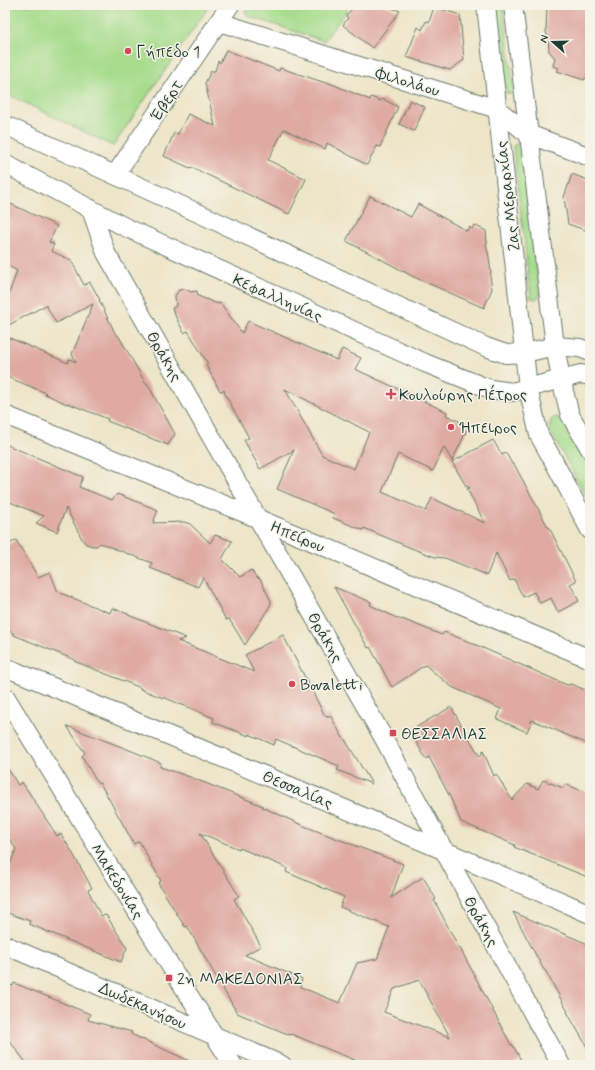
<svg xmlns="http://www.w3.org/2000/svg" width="595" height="1070" font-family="Mynerve,sans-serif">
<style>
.green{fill:#a6dc8c;stroke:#628c60}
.building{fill:#dfaaa2;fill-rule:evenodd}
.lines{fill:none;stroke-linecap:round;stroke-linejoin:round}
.street-casing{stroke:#677868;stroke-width:20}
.street{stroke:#fff;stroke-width:18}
.poi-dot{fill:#d1495b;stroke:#f7f3e8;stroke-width:1.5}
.labels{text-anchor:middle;stroke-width:3;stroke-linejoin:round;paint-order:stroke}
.poi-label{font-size:16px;fill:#1f3d34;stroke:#f7f3e8;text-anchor:start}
.street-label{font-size:16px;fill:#1f3d34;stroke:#f7f3e8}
</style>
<rect width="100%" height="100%" fill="#f7f3e8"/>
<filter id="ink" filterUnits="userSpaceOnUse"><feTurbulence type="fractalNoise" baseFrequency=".025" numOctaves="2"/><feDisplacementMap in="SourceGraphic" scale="8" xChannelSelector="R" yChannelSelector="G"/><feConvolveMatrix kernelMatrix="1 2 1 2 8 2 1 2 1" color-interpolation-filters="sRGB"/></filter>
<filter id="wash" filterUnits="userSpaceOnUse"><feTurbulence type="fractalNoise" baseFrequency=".012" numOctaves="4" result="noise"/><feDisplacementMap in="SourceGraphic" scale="16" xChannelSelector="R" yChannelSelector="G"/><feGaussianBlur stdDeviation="0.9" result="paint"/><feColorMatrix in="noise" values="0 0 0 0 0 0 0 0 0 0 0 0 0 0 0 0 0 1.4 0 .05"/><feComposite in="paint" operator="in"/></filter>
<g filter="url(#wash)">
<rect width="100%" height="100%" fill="#ede5c8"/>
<g class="green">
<path d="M5,5H210L113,146L5,93Z"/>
<path d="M250,5H351L324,41L248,16L245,11Z"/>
<path d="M495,5H503L514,92L510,94L506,93Z"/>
<path d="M517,144L521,145L540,296L536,299L531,298L513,146Z"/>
<path d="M556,417L560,418L564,420L590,467V503L549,429C550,423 550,419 556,417Z"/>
</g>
<g id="blocks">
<g class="building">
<path d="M355,5H383L400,11L372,48L343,25L348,18L346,16Z"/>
<path d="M547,5H590V24L586,36L590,37V80L585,78L584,80L557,71L559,68L553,66L555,58L549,51L548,38L546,32Z"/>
<path d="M434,7L460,15L464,60L450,70L406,57L418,27L422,30L426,21L429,22Z"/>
<path d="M226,50L279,71L280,68L326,83L327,82L370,100L371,97L381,101L383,99L398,107L380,147L377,146L367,165L327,143L325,149L284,129L268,160L306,179L289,214L191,167L190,168L164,156L174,133L178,134L188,114L215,126L205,83L211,71H215L218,61L220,63Z"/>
<path d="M410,100L425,107L414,131L399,124Z"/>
<path d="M572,174L590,181V232L568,224L564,197Z"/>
<path d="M370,196L411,217L418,204L467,231L469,227L472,229L474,225L486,231L487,243L486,245L489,257L491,274L490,276L492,289L484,308L414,277L375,256L346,241Z"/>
<path d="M11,204L57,226L49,242L54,244L51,251L71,260L84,285L90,282L100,300H99L116,335H118L146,384L147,383L175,434L168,445L107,421L108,419L67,403V404L45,394L46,393L5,376V336L68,363L69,359L76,362L72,354L93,304L56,323L46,305L5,327V305L17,271L5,264V218Z"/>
<path d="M185,289L191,292L197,291L198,296L215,303L221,304L242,333L248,321L337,360L342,349L361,358L355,369L447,412L446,415L469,426L452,461L444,447L433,471L398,454L382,492L426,511L432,498L485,523L467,489L470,488L466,486L452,462L493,440L502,455L506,453L512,464H514L548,527H549L576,581L570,584L579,601L558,612L551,598L540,603L534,592L523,597L514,579L510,581L496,553L487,575L445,558L435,557L411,548L364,528L363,530L333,518L335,514L277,489L294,450L260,469L244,440L249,438L225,394L224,390L220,391L206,365L208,364L188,331L184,333L172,309L176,306L175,296L179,290ZM285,389L369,432L354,469L322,455Z"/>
<path d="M5,444L83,477L79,487L112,500L117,494L158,510L153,523L184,522L190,524L210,543L215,535L232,541L222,559L240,577L251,570L257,578L260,579L271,601L270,606L245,645L229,619L226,620L203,577L198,587L150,568L152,563L100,543L97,546H93L86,544L82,539L66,508L57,532L36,523L44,516L5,500Z"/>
<path d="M16,540L38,577L50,572L58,592L110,613L112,608L128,614V615L186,638L178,641L254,672L245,655L283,635L325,716L327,715L328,717L330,715L343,738H344L372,784L337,770L339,766L276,739L274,745L249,734V736L213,722L214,718L163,697V698L140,689L141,688L74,661L75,660L14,635L13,633L5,629V547Z"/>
<path d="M334,587L371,602L370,605L401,620L402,619L442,635L444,632L467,641L567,685L571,684L590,692V745L532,720L527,732L497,719L501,709L452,687L425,665L392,687L370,647L368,648Z"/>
<path d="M451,707L480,757L483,751L494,776L496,774L512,800L527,784L538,789L543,780L563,788L565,784L590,794V878L514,847L515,845L461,822L451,799L429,757L426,759L415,740L418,738L413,729Z"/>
<path d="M67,726L127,749L161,763L160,767L190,777L263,806L262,807L304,826L403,864L391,898L423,877L436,899L434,900L459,948H460L511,1045L512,1044L521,1060L512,1065H367L291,1034L290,1035L237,1013L187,926L185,927L158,883L161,881L139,841L134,844L100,783L98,784L82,756L85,753ZM200,833L239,849L240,848L287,868L286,872L344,897L340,907L389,927L377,959L357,963L340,1003L300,987L302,979L245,955L261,946L234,899L239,896ZM419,980L450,1037L384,1012L394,989Z"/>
<path d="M5,764L18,785L22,782L57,836L61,834L72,852L92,888L88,890L101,916L106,915L127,948L121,962L29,924L30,921L5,912V878L16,849L5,832Z"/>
<path d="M513,912L590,945V1052L567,1012H568L545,970H544Z"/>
<path d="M5,983L13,986L14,983L90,1014L88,1020L132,1032L131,1034L198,1065H28L8,1039L5,1027Z"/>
</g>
</g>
</g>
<g filter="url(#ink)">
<use href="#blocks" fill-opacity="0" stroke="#677868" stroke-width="1"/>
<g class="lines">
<defs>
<g id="street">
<path d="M486,5L528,388L539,435L553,460L590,530"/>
<path d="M513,5L555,346L561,379L570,415L590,449"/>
<path d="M219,22L497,109L528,134L590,157"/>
<path d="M5,125L209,218L486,347L506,354L525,353L555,346L580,348L590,352"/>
<path d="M5,164L125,227L425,363L482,386L491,389L512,392L581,374L590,376"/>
<path d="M115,175L230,5"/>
<path d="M91,209L106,253L383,737L464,888L561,1065"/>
<path d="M5,415L259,519L590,659"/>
<path d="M5,667L443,850L590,914"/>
<path d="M5,696L176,975L233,1065"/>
<path d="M5,945L282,1065"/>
</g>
</defs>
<use href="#street" class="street-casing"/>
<use href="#street" class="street"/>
</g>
</g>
<g class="poi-dot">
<circle cx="128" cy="51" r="4"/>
<path d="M389 388h4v4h4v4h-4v4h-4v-4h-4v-4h4z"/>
<circle cx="451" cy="427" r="4"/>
<circle cx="292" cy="684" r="4"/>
<rect x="389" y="729" width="8" height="8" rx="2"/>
<rect x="165" y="974" width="8" height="8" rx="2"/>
</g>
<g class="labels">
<g class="poi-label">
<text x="136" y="57">Γήπεδο 1</text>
<text x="399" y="400">Κουλούρης Πέτρος</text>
<text x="459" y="433">Ήπειρος</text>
<text x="300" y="690">Bovaletti</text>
<text x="401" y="739">ΘΕΣΣΑΛΙΑΣ</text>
<text x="177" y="984">2η ΜΑΚΕΔΟΝΙΑΣ</text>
</g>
<g class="street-label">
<text transform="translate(408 81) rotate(17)" y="6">Φιλολάου</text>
<text transform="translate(166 100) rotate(-56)" y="6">Έβερτ</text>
<text transform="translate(507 196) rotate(-97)" y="6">2ας Μεραρχίας</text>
<text transform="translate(278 297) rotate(24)" y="6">Κεφαλληνίας</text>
<text transform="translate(165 356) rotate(60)" y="6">Θράκης</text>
<text transform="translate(298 536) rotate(23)" y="6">Ηπείρου</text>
<text transform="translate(326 637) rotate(60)" y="6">Θράκης</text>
<text transform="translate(298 789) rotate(23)" y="6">Θεσσαλίας</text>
<text transform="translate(118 881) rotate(58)" y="6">Μακεδονίας</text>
<text transform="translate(482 921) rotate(61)" y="6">Θράκης</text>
<text transform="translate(143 1005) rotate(24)" y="6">Δωδεκανήσου</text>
</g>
</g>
<rect width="595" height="1070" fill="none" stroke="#f7f3e8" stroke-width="20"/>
<g transform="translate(553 42) rotate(290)" stroke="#f7f3e8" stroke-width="3" paint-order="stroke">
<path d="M0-3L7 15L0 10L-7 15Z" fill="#1f3d34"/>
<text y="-6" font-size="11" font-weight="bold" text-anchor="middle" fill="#1f3d34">N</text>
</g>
</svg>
